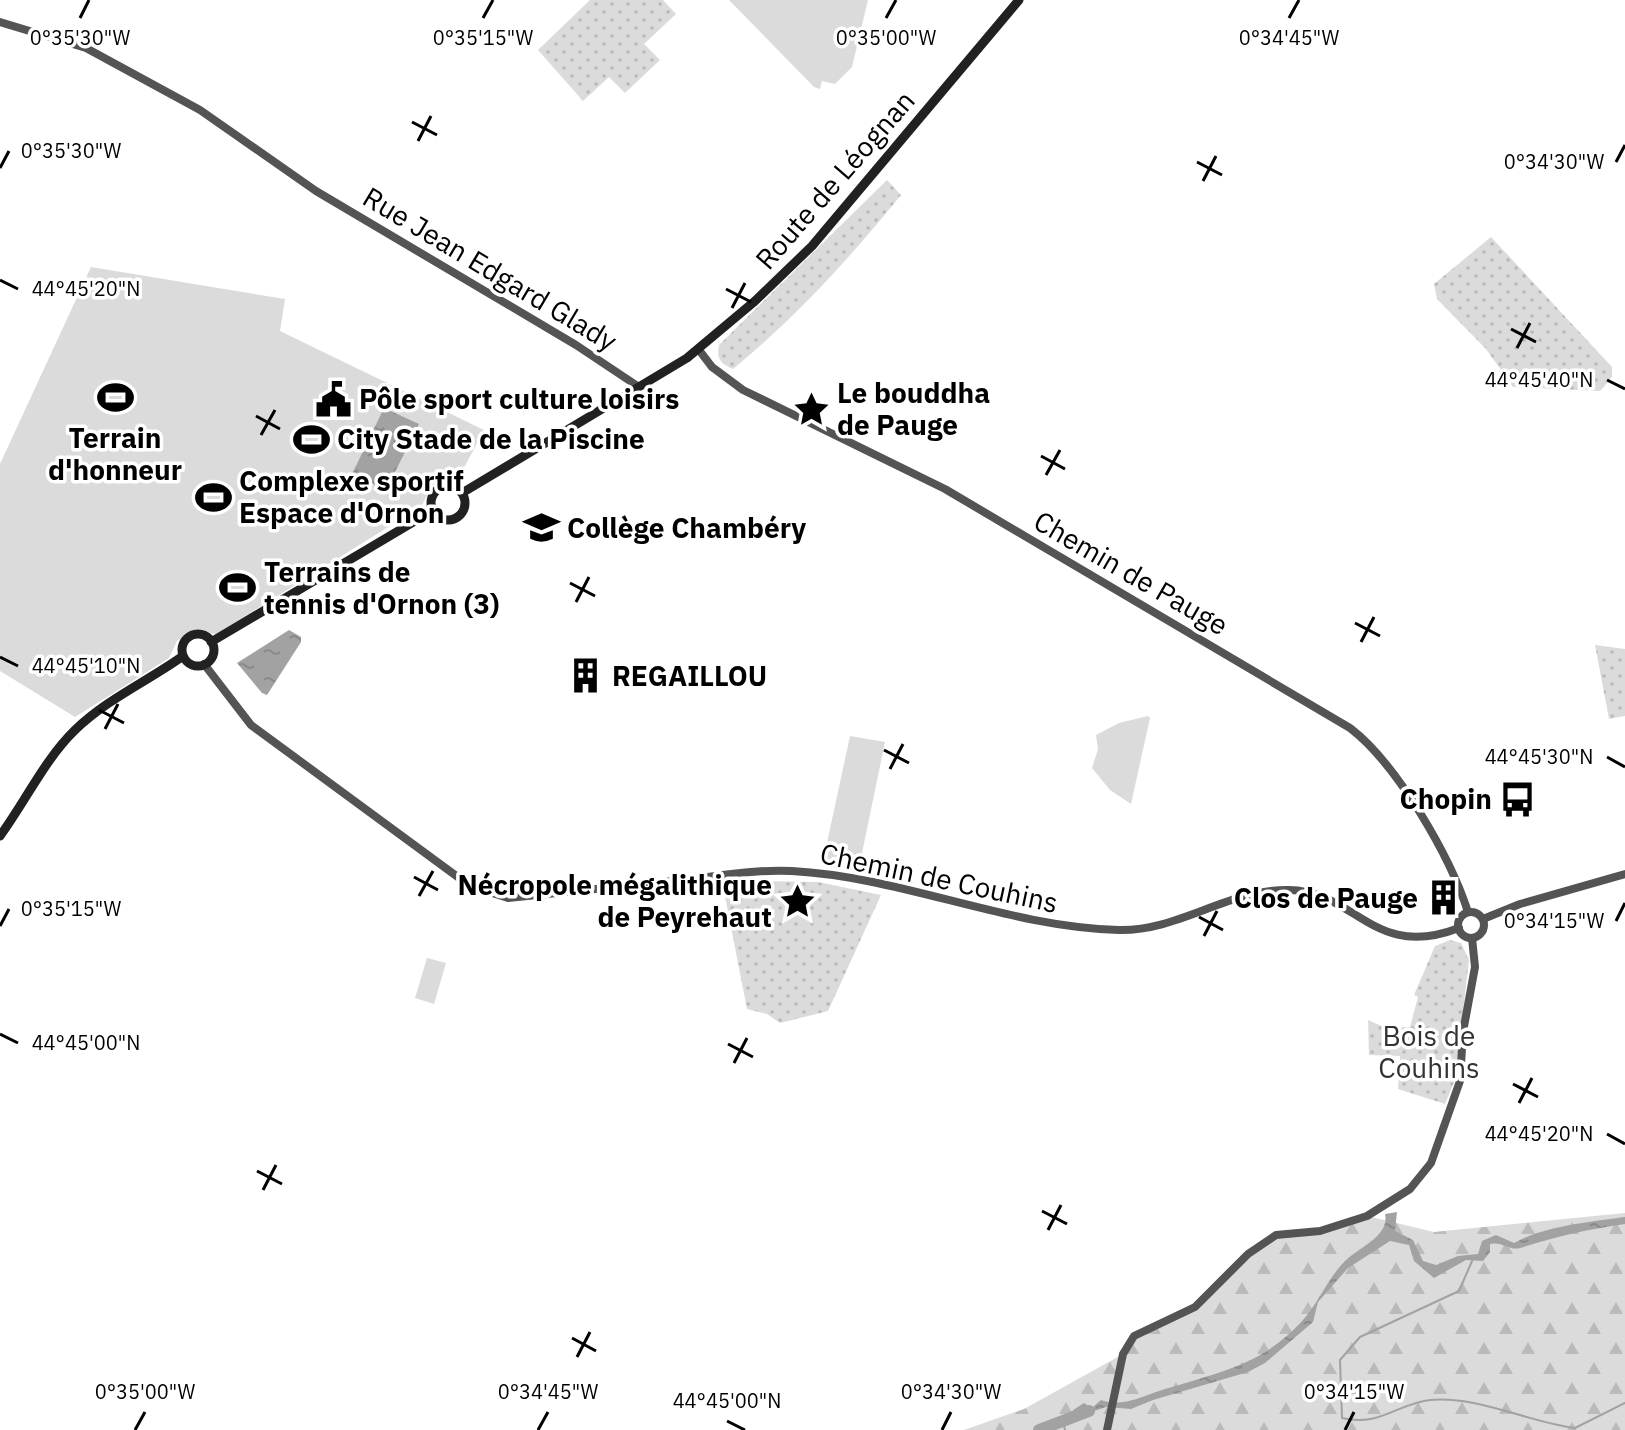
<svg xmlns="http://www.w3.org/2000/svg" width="1625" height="1430" font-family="'IBM Plex Sans',sans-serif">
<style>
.forest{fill:url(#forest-firs)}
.park{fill:url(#park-dots)}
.garden{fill:#dbdbdb}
.water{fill:url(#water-ripples)}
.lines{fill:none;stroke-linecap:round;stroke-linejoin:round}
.stream{stroke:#a2a2a2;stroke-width:2}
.river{stroke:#a2a2a2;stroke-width:12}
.tertiary{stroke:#545454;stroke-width:8}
.secondary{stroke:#212121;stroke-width:9}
.ticks{fill:none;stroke:#000;stroke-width:3}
.labels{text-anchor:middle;stroke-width:7;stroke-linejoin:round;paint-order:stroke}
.street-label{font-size:28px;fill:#000;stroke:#fff}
.poi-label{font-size:28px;font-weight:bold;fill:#000;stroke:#fff;text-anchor:start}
.park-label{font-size:28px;fill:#323232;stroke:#fff}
.ticks-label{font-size:20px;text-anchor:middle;fill:#000;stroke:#fff;stroke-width:7;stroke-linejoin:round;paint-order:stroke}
</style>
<defs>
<pattern id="forest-firs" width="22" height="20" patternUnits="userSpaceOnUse" patternTransform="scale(2)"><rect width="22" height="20" fill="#dbdbdb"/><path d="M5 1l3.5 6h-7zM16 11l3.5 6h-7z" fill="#bababa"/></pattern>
<pattern id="park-dots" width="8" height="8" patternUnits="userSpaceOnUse" patternTransform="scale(2)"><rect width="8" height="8" fill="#dbdbdb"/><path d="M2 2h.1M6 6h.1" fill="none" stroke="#bababa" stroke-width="1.8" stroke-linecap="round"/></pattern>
<pattern id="water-ripples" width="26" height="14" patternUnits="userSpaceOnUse" patternTransform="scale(2)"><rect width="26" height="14" fill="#a2a2a2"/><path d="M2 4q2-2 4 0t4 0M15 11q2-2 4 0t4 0" fill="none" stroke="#8a8a8a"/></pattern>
</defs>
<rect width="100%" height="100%" fill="#fff"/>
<path class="forest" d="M1625,1213V1430H964L1024,1409L1123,1354L1134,1336L1195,1307L1248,1254L1276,1235L1320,1231L1367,1216L1434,1232Z"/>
<g class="park">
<path d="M590,0H663L676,14L644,44L660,60L625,93L609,77L583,101L538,50Z"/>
<path d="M887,180L901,195C849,259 796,317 733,369C721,364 716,359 719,345Z"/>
<path d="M1491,237L1612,367V377L1600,391L1513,387L1486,349L1437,299L1434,284Z"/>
<path d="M1595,645L1625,649V716L1609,719Z"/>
<path d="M764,881L818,882L881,895L828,1011L780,1023L767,1014L747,1009L723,886Z"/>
<path d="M1450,940L1461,943L1469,960L1455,1080L1445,1104L1398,1089L1400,1056L1369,1055L1368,1020L1386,1028L1410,1027L1418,997L1414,995L1435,946Z"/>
</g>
<g class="garden">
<path d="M729,0H868L852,67L835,84L822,81L820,89L814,87Z"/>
<path d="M91,267L285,299L280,331L484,430L457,481C436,478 430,487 422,506L216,634L189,632L177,641L169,658L75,717L0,671V464Z"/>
<path d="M1148,716L1150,718L1131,804L1110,790L1092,768L1098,749L1096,735L1119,723Z"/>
<path d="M850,736L885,742L858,872L822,866Z"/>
<path d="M427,958L446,963L434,1004L415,998Z"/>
</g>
<g class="water">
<path d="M384,408L419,424L386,490L352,474Z"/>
<path d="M289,630L301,637V642L267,695L262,693L237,663Z"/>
<path d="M1397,1212L1395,1231L1413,1240L1423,1261L1436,1265L1458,1256L1478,1254L1482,1241L1496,1235L1514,1243C1544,1226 1590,1222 1625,1217V1224C1588,1229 1555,1237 1520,1248C1510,1251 1502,1241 1490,1244V1252L1483,1261L1466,1260L1434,1278L1414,1261L1409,1245L1390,1241L1348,1268L1318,1302L1313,1322L1265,1363L1248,1372L1153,1400L1131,1409L1106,1407L1076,1417L1073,1410L1084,1403L1092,1408L1101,1400C1122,1407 1138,1398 1159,1391C1215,1373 1261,1367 1303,1320C1319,1302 1328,1278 1345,1261C1359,1247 1390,1236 1385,1214Z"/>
</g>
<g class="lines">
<g class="stream">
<path d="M1472,1261L1459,1291L1360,1337L1340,1360L1342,1418C1380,1427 1396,1404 1430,1400C1480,1396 1527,1422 1575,1428L1625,1403"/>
<path d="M1063,1421L1065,1430"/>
</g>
<path class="river" d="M1039,1430L1089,1411"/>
<g class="tertiary">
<path d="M0,22L86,48L200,110L316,191L576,345L639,387"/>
<path d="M699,350L712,367L743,390L945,489L1350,728C1397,764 1450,856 1468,912"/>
<path d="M204,664L251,725L470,886L508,898C566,892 625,886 683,880C719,876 755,869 792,871C903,877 1007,927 1119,930C1180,931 1228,889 1289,890C1356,891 1373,961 1459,928"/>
<circle cx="1471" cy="925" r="13"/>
<path d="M1483,919L1520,904L1625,874"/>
<path d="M1107,1430L1123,1354L1134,1336L1195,1307L1248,1254L1276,1235L1320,1231L1367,1216L1410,1189L1431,1163L1460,1081L1463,1032L1475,967L1472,938"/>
</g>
<g class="secondary">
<circle cx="448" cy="503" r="17"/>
<path d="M462,493L687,358L755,301L812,246L1019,0"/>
<circle cx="198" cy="650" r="16"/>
<path d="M211,642L432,511"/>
<path d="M0,836C25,802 45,759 75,730C107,699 148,681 183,656"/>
</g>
</g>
<path class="ticks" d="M80,18L89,0M483,18L493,0M886,18L896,0M1289,18L1299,0M412,122L437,135M418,141L431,116M1197,162L1222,175M1616,162L1625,145M0,168L9,151M1203,181L1216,156M0,280L18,289M726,289L751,302M732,308L745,283M1511,329L1536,342M1517,348L1530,323M1607,380L1625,389M256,416L280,429M261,435L275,410M1041,456L1065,469M1046,475L1060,450M570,583L595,596M576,602L589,577M1355,623L1380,636M1361,642L1374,617M0,657L18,666M99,710L124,723M105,729L118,704M884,750L909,763M1607,757L1625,767M890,769L903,744M414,877L438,890M419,896L433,871M1199,917L1223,930M1616,921L1625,903M0,926L9,909M1204,936L1217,911M0,1034L18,1043M728,1044L753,1057M734,1063L747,1038M1513,1084L1538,1097M1519,1103L1532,1078M1607,1134L1625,1144M257,1171L282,1184M263,1190L276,1165M1042,1211L1067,1224M1048,1230L1061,1205M572,1338L596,1351M577,1357L590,1332M727,1421L745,1430M135,1430L145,1412M538,1430L548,1412M942,1430L951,1412M1345,1430L1354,1412"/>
<defs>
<symbol id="stadium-bare" viewBox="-9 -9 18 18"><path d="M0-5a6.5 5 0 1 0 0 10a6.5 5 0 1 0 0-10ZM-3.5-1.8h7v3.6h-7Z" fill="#000" stroke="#fff" stroke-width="2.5" paint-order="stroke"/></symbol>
<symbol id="civic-bare" viewBox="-9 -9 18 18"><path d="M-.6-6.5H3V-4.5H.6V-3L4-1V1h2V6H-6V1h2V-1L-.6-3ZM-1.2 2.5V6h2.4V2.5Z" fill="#000" stroke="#fff" stroke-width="2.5" paint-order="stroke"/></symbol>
<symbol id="sight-bare" viewBox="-9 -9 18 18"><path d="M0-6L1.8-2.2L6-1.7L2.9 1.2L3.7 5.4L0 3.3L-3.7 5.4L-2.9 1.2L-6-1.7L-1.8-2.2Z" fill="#000" stroke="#fff" stroke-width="2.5" paint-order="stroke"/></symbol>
<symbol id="school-bare" viewBox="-9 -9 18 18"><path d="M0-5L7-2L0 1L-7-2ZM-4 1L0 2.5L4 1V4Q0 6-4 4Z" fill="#000" stroke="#fff" stroke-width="2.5" paint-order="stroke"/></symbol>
<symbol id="building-bare" viewBox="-9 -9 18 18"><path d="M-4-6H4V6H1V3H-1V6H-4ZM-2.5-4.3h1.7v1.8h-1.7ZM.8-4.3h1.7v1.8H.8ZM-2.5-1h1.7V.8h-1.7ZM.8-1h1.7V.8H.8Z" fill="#000" stroke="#fff" stroke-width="2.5" paint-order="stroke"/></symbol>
<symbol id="bus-bare" viewBox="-9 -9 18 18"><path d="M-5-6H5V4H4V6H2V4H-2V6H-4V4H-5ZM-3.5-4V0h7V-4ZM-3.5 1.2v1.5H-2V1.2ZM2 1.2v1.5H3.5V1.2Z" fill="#000" stroke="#fff" stroke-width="2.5" paint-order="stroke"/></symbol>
</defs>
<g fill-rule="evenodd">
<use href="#stadium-bare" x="90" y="372" width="51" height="51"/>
<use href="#civic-bare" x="308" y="374" width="51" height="51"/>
<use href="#sight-bare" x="786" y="384" width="51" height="51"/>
<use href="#stadium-bare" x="286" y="414" width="51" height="51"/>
<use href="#stadium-bare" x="188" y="472" width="51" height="51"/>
<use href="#school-bare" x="516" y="502" width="51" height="51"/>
<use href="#stadium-bare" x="212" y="562" width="51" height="51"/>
<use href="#building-bare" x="560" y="650" width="51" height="51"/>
<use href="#bus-bare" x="1492" y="774" width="51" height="51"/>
<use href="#building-bare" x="1418" y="872" width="51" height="51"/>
<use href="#sight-bare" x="772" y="876" width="51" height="51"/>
</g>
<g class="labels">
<g class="street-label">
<text transform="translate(835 180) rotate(-49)" y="10">Route de Léognan</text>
<text transform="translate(490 269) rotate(31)" y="10">Rue Jean Edgard Glady</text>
<text transform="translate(1131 573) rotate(30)" y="10">Chemin de Pauge</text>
<text transform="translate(939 878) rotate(12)" y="10">Chemin de Couhins</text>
</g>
<g class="poi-label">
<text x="837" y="403">Le bouddha<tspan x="837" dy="32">de Pauge</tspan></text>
<text x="359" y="409">Pôle sport culture loisirs</text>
<text x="115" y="448" text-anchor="middle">Terrain<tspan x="115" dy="32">d'honneur</tspan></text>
<text x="337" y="449">City Stade de la Piscine</text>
<text x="239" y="491">Complexe sportif<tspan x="239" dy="32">Espace d'Ornon</tspan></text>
<text x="567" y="538">Collège Chambéry</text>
<text x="264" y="582">Terrains de<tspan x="264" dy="32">tennis d'Ornon (3)</tspan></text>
<text x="612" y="686">REGAILLOU</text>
<text x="1492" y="809" text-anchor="end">Chopin</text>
<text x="772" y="895" text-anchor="end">Nécropole mégalithique<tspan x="772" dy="32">de Peyrehaut</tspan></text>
<text x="1418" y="908" text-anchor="end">Clos de Pauge</text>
</g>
<g class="park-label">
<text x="1429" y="1046">Bois de<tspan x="1429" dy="32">Couhins</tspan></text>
</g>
</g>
<g class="ticks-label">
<text x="80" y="45">0°35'30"W</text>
<text x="483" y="45">0°35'15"W</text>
<text x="886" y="45">0°35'00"W</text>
<text x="1289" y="45">0°34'45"W</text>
<text x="71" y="158">0°35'30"W</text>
<text x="1554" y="169">0°34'30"W</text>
<text x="86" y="296">44°45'20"N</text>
<text x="1539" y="387">44°45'40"N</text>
<text x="86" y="673">44°45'10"N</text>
<text x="1539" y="764">44°45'30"N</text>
<text x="71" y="916">0°35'15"W</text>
<text x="1554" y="928">0°34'15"W</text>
<text x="86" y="1050">44°45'00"N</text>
<text x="1539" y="1141">44°45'20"N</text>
<text x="145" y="1399">0°35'00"W</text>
<text x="548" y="1399">0°34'45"W</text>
<text x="951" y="1399">0°34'30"W</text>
<text x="1354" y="1399">0°34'15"W</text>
<text x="727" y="1408">44°45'00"N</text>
</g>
</svg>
